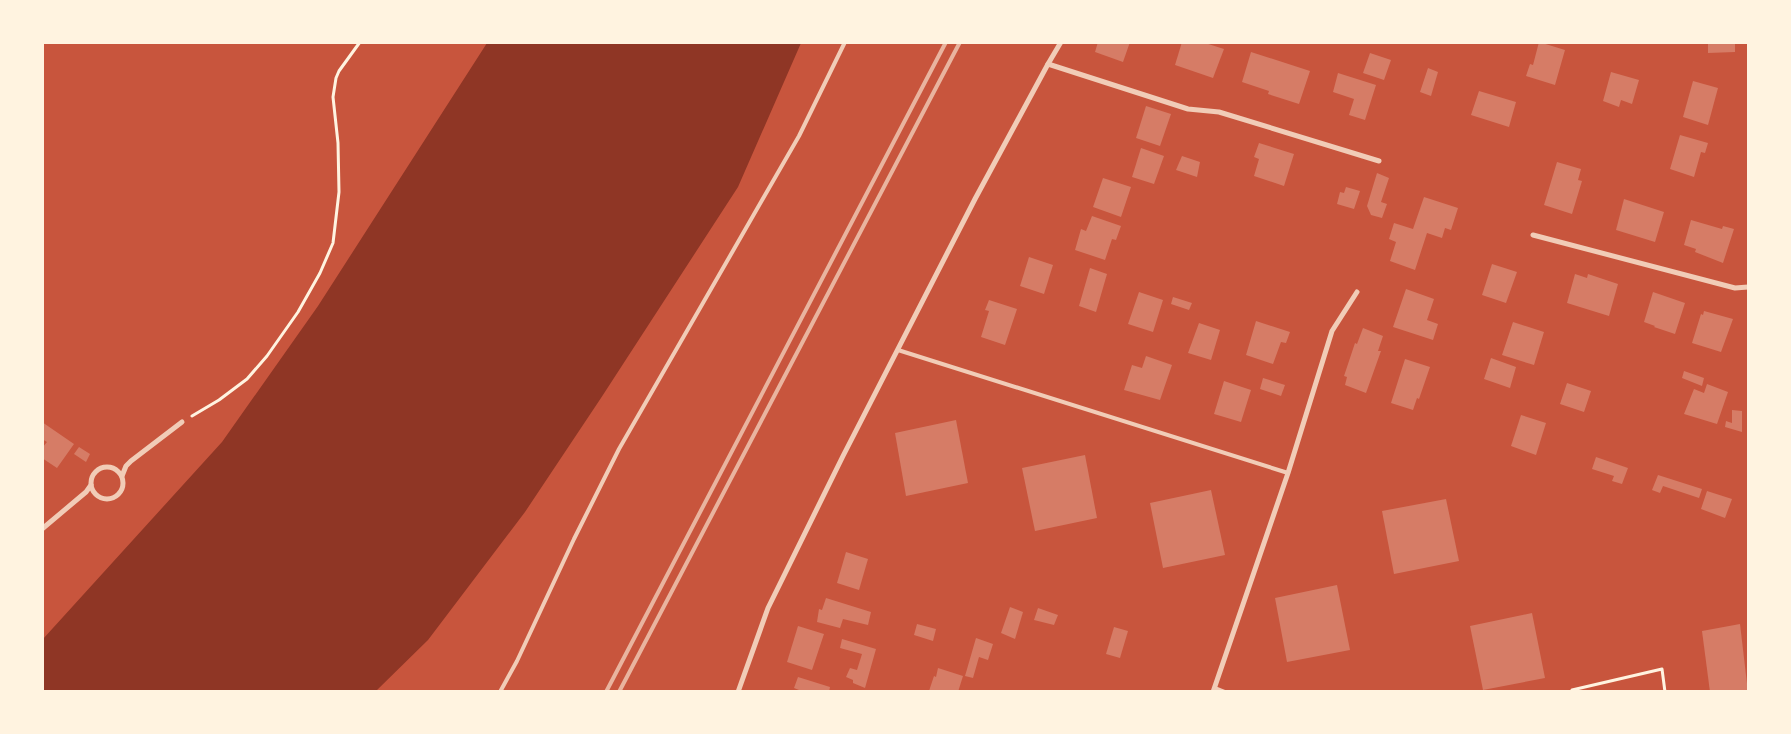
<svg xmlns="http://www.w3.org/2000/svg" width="1791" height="734" font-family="'Titillium Web',sans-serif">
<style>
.water{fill:#8f3625}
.building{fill:#d67c66}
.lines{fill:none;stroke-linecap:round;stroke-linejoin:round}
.path{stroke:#fff3e0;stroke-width:3}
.service{stroke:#f1ccb7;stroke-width:4}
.minor{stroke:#f1ccb7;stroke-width:5}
.rail{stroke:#e9b49f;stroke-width:4}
</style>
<rect width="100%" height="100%" fill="#c8553d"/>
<path class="water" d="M487,43H801L738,187L601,398L525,512L428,640L376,691H43V639L222,442L318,306Z"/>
<g class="building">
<path d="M1098,42H1130L1123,62L1095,52Z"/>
<path d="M1182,42H1202L1224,49L1213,78L1175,65Z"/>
<path d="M1539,42L1565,50L1555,85L1526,76L1530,64L1533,65Z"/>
<path d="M1708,42H1735V52L1708,53Z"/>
<path d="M1251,52L1310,71L1299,104L1268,94L1269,91L1242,82Z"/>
<path d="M1370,53L1391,60L1384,80L1363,73Z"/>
<path d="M1428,68L1438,72L1431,96L1420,92Z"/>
<path d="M1611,72L1639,80L1632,104L1621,100L1619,107L1603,101Z"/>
<path d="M1338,73L1376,85L1365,120L1349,115L1354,99L1333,92Z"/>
<path d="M1693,81L1718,88L1708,125L1683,117Z"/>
<path d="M1479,91L1516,102L1509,127L1471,115Z"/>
<path d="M1146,106L1171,114L1160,146L1136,138Z"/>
<path d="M1680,135L1708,143L1705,153L1701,152L1694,177L1670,169Z"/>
<path d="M1259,143L1294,154L1284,186L1254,176L1259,159L1254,157Z"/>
<path d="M1141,148L1164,156L1154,184L1132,177Z"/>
<path d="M1182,156L1200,162L1197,177L1176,170Z"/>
<path d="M1557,162L1581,169L1578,180L1582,181L1572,214L1544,205Z"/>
<path d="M1377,173L1389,178L1381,202L1387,204L1382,218L1371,215L1367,206Z"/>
<path d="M1103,178L1131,187L1121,217L1093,207Z"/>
<path d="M1346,187L1360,191L1354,209L1337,204L1340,192L1344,193Z"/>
<path d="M1424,197L1458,208L1451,230L1445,228L1442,238L1427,233L1415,270L1390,261L1396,242L1389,239L1394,223L1413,229Z"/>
<path d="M1624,199L1664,212L1655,242L1616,230Z"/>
<path d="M1092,216L1121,226L1116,240L1112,239L1105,260L1075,250L1081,229L1086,231Z"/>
<path d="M1691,220L1722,229L1723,226L1734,229L1723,263L1695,252L1696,249L1684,245Z"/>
<path d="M1029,257L1053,265L1044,294L1020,286Z"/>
<path d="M1492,264L1517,272L1506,303L1482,295Z"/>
<path d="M1090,268L1107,274L1096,312L1079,306Z"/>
<path d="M1575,274L1587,278L1588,274L1618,284L1609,316L1567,303Z"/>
<path d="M1406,289L1434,299L1427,320L1438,324L1433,340L1393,327Z"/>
<path d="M1139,292L1163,300L1153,332L1128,324Z"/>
<path d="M1653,292L1685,303L1675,334L1654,327L1655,326L1644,322Z"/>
<path d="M1173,297L1192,303L1189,310L1171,304Z"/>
<path d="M989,300L1017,309L1005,345L981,337L989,311L985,310Z"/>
<path d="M1704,311L1733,319L1721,352L1692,343L1701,314L1703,315Z"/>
<path d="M1256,321L1290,332L1286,343L1281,342L1273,364L1246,355Z"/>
<path d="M1513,322L1544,332L1534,365L1502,355Z"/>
<path d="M1199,323L1220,330L1211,360L1188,353Z"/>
<path d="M1363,328L1383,336L1378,351H1381L1366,393L1345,385L1347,377L1344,376L1355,343L1357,344Z"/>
<path d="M1146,356L1172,365L1160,400L1124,390L1132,365L1142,368Z"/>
<path d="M1491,358L1516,367L1510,388L1484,379Z"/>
<path d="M1405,359L1430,367L1419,399L1417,398L1413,410L1391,403Z"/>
<path d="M1684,371L1704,378L1702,386L1682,378Z"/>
<path d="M1263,378L1285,385L1281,396L1260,389Z"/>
<path d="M1224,381L1251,390L1241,422L1214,414Z"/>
<path d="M1567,383L1591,391L1584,412L1560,404Z"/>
<path d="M1707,384L1728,392L1717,424L1684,414L1694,389L1704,393Z"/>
<path d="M1732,410L1742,411V432L1725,427L1726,421L1732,423Z"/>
<path d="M1521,415L1546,423L1536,455L1511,446Z"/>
<path d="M956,420L968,483L906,496L895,433Z"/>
<path d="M42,422L74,444L57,468L42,458V448L47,442L42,439Z"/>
<path d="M79,447L90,454L86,462L74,454Z"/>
<path d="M1085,455L1097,518L1035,531L1022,468Z"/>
<path d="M1596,457L1628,468L1622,484L1612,481L1614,476L1592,469Z"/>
<path d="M1658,475L1702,489L1699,498L1663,486L1660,493L1652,490Z"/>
<path d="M1211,490L1225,555L1163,568L1150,503Z"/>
<path d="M1707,491L1732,499L1725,518L1701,509Z"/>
<path d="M1446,499L1459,561L1394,574L1382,511Z"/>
<path d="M846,552L868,559L859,590L837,583Z"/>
<path d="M1337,585L1350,650L1287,662L1275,598Z"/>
<path d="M826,598L871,612L868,625L843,619L840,628L817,622L819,609L822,610Z"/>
<path d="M1010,607L1023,612L1015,639L1001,633Z"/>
<path d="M1038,608L1058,615L1054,625L1034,620Z"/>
<path d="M1532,613L1545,678L1483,690L1470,626Z"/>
<path d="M917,624L936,629L933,641L914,635Z"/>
<path d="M1740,624L1748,692H1710L1702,631Z"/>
<path d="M798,626L824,634L812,670L787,662Z"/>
<path d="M1114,627L1128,631L1120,658L1106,654Z"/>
<path d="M976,638L993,644L988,660L979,657L973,678L965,676Z"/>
<path d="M842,639L876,649L865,688L853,683V680L846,677L850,668L857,670L862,654L840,648Z"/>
<path d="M938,668L963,676L958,692L929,691L934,676L936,677Z"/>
<path d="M798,677L830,687L829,692H799V690L794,688Z"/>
</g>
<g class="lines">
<g class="path">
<path d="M192,416L219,400L247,379L267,356L298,312L320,273L333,243L339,192L338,143L333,97L336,78L339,71L360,42"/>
<path d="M1572,690L1662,669L1665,692"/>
</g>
<g class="service">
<path d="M898,350L1288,473"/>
<path d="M1215,688L1225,692"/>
<path d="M500,692L517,661L574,539L619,449L799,136L845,42"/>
</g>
<g class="minor">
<path d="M1048,64L1188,109L1219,112L1379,161"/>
<path d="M1533,235L1735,288L1748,287"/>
<circle cx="107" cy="483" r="16"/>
<path d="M122,476L126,466L131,461L182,422"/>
<path d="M42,529L86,492L91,485"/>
<path d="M738,692L768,608L843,456L975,199L1048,64L1061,42"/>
<path d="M1213,692L1288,473L1332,331L1357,292"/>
</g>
<g class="rail">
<path d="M606,692L946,42"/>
<path d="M619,692L960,42"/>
</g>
</g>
<rect width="1791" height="734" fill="none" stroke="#fff3e0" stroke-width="88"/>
</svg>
